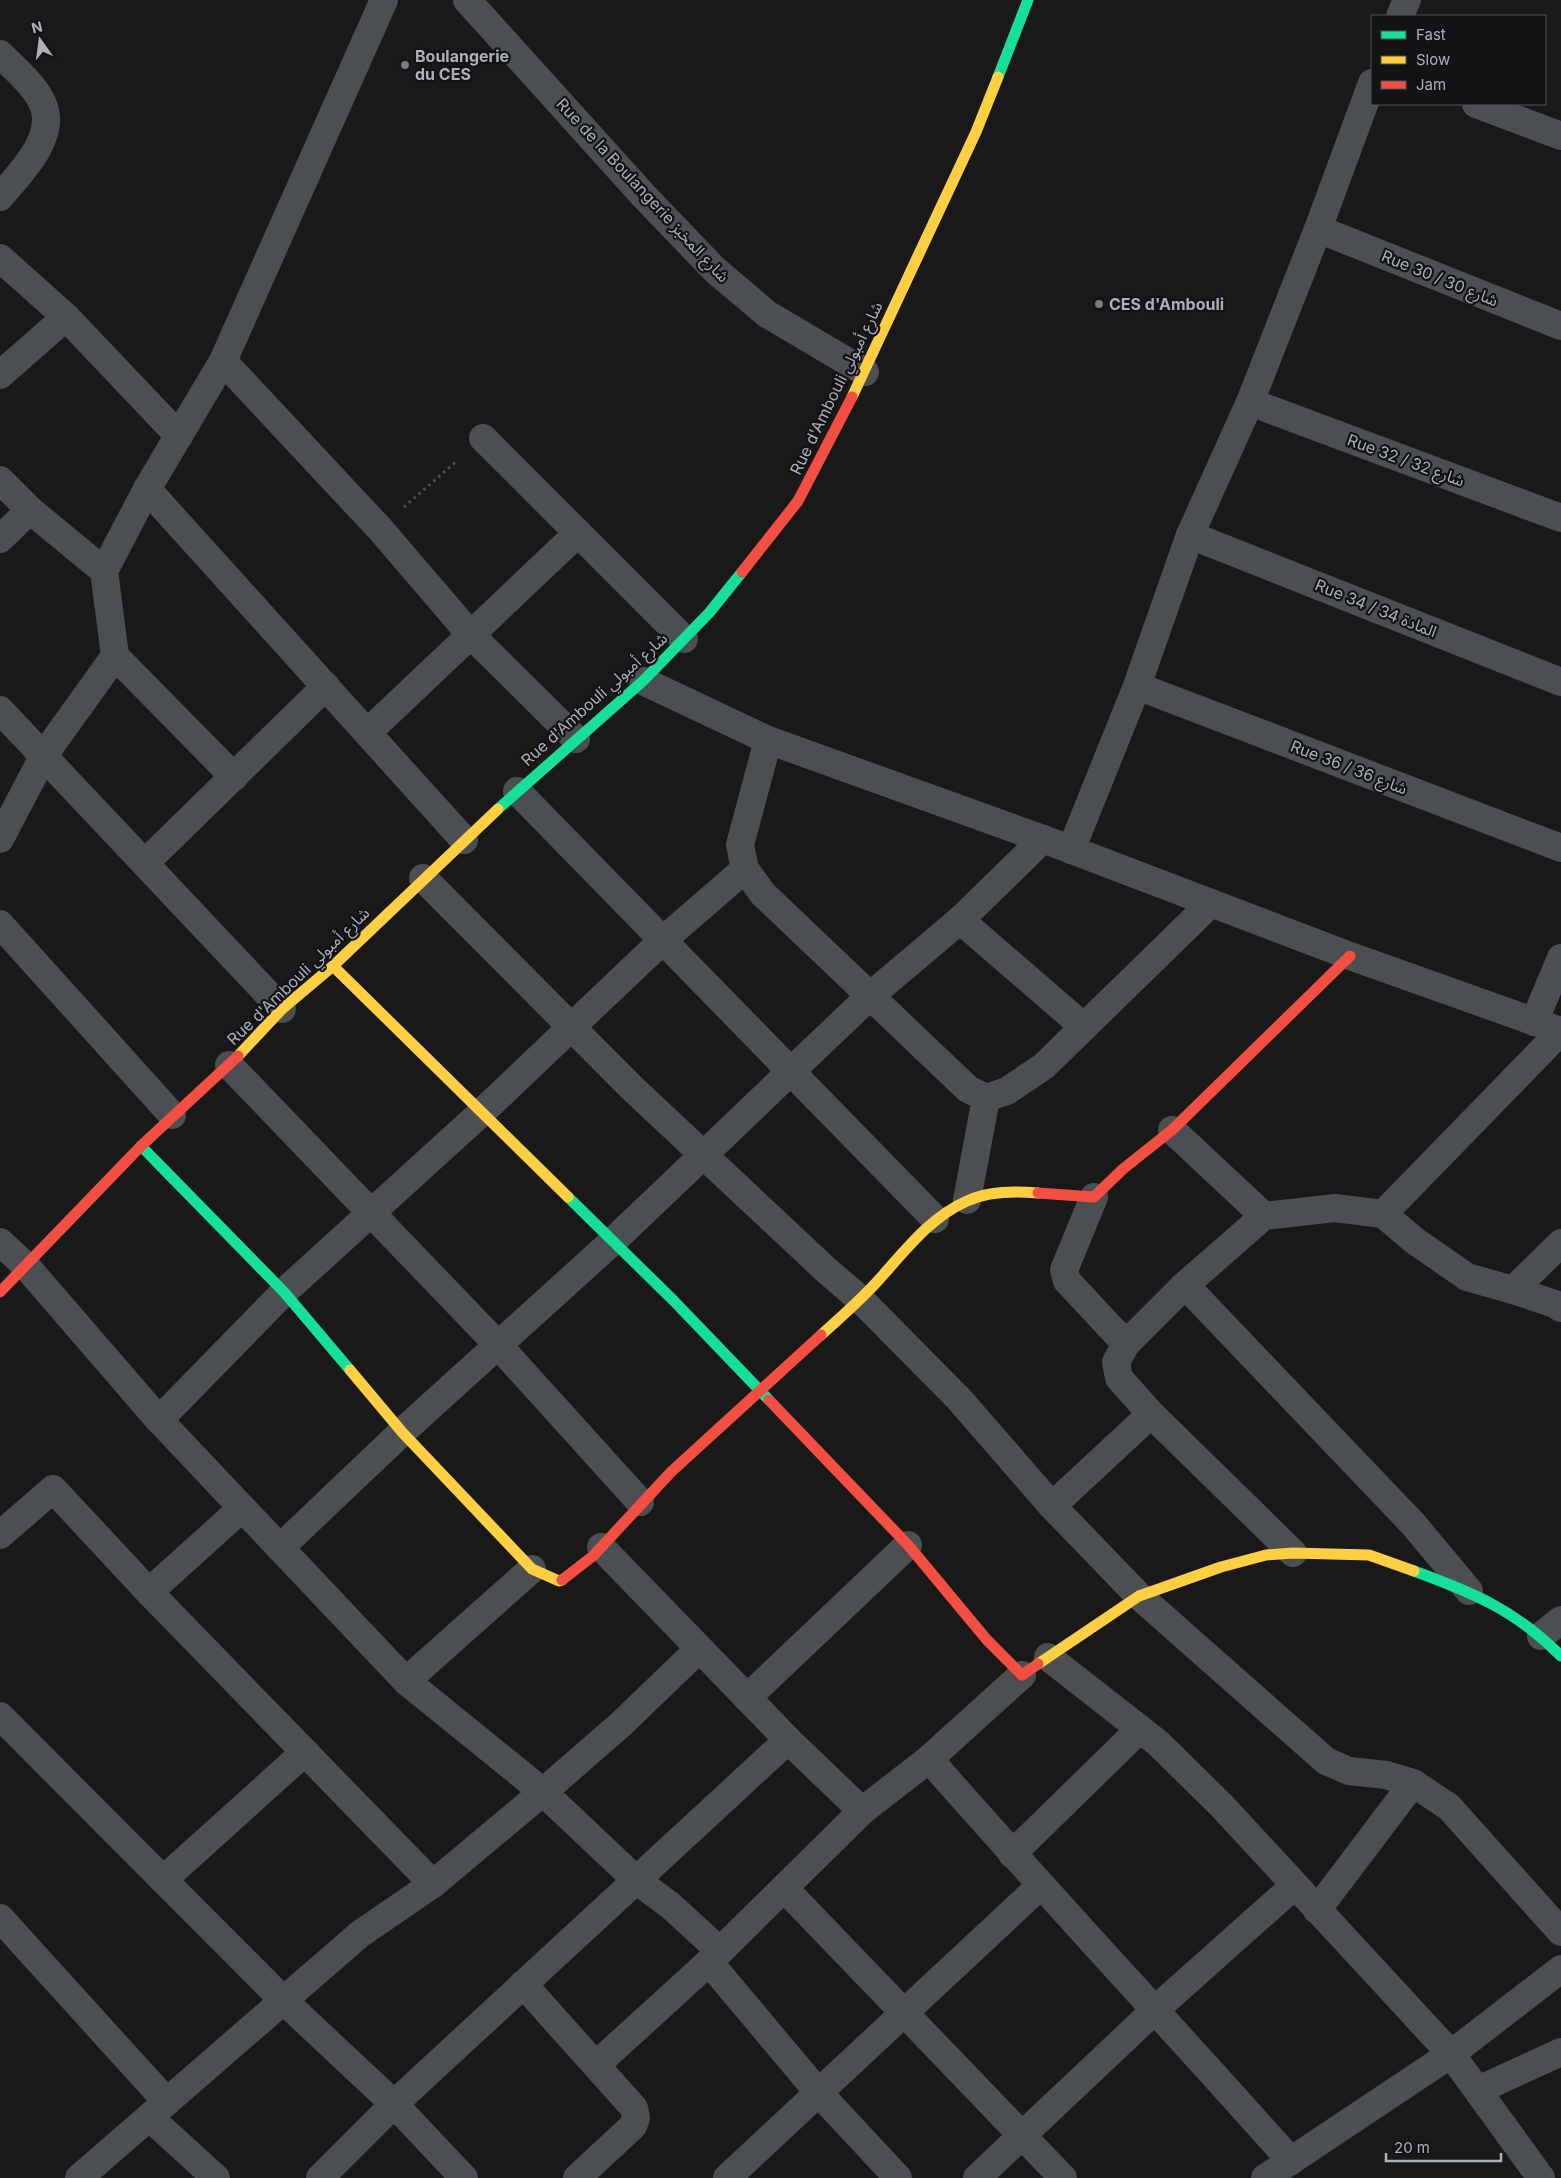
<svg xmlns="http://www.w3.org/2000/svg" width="1561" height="2178" font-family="Inter,'Noto Sans Arabic',sans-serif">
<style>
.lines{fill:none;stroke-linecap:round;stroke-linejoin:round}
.path{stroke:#4f5053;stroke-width:3;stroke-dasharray:2.5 4;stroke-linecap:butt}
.street{stroke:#4c4f52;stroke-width:28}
.fast{stroke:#16e098;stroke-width:11}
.slow{stroke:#ffcf43;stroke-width:11}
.jam{stroke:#f24e42;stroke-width:11}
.poi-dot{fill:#777c82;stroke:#131315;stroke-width:2}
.labels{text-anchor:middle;stroke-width:4.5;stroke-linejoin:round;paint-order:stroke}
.poi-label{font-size:16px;font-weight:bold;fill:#a9b1bb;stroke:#131315;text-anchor:start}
.street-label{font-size:16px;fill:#a9b1bb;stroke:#131315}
</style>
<rect width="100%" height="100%" fill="#191919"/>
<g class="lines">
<path class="path" d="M404,507L458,460"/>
<g class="street">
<path d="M467,0L643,195L715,270L767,314L865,372"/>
<path d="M1400,16L1407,0"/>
<path d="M0,54C14,68 38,88 44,107C55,140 19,174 0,197"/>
<path d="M1476,104L1561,136"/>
<path d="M1318,229L1561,326"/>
<path d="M0,258L66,317L179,436"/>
<path d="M223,361L380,529L470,634L576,739"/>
<path d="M0,375L66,317"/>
<path d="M1250,402L1561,518"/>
<path d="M483,438L684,639"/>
<path d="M0,480L30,510L104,571"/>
<path d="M147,489L464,840"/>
<path d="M1190,535L1561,682"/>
<path d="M0,539L30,510"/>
<path d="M115,656L234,777"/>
<path d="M643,681L768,740L1043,839L1350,956L1561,1031"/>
<path d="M1137,686L1561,848"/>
<path d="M0,710L282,1009"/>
<path d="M368,732L578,533"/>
<path d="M768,740L740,845L745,869L763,894L948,1070L968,1089L986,1098L1007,1091L1044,1066L1211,903"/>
<path d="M517,791L935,1219"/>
<path d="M0,839L44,755L115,656L104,571L147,489L223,361L384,0"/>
<path d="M1071,850L1137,686L1190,535L1250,402L1318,229L1372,83"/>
<path d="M146,862L326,686"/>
<path d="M423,878L632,1088L825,1269L860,1299L959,1399L1052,1506L1139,1596L1326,1761L1349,1771L1386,1775L1413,1783L1449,1807L1561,1932"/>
<path d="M960,920L1084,1027"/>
<path d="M0,924L172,1115"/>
<path d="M1534,1022L1561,958"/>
<path d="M229,1065L498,1345L640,1502"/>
<path d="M1172,1130L1264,1216"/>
<path d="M1094,1197L1064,1270L1067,1281L1126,1344"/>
<path d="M967,1200L986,1098"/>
<path d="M1383,1214L1561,1031"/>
<path d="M0,1242L26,1266L159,1420L406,1681L543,1792L636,1880L671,1906L719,1950"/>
<path d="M1185,1285L1414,1525L1469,1591"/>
<path d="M1513,1290L1555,1304L1561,1308"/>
<path d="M159,1420L284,1292L481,1113L662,941L745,869"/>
<path d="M1052,1506L1151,1414"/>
<path d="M0,1535L53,1489L149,1592L433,1884"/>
<path d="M601,1547L788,1740L862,1811"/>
<path d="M280,1548L402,1432L613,1241L870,996L960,920L1043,839"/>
<path d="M1293,1553L1151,1414L1119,1378L1116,1362L1126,1344L1185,1285L1264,1216L1335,1208L1383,1214L1415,1241L1467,1277L1513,1290L1561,1243"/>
<path d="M149,1592L242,1508"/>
<path d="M1541,1636L1561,1620"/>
<path d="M1048,1657L1158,1743L1222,1806L1451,2054L1541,2178"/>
<path d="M406,1681L532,1569"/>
<path d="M747,1698L908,1545"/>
<path d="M0,1716L283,2000L394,2104L464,2178"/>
<path d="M929,1759C1048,1895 1171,2026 1291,2161"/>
<path d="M1012,1854L1140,1729"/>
<path d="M163,1880L305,1752"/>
<path d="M784,1888L1063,2178"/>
<path d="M1317,1910L1413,1783"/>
<path d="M0,1918L167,2102"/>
<path d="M709,1962L818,2092L898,2178"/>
<path d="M523,1984L634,2108L636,2118L633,2126L577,2178"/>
<path d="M596,2065L709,1962L862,1811L929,1759L1022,1675"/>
<path d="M1478,2090L1561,2052"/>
<path d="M149,2117L216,2178"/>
<path d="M79,2178L360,1934L433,1884L543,1792L620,1725L699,1649"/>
<path d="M320,2178L394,2104L788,1740"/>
<path d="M727,2178L1040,1886"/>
<path d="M977,2178L1156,2009L1294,1886"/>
<path d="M1265,2178L1451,2054L1561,1969"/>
</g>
<g class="fast">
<path d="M998,77L1028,0"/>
<path d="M498,809L643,681L709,613L742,572"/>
<path d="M141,1146L284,1292L350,1370"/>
<path d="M568,1197L673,1300L769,1400"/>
<path d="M1414,1571C1474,1593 1515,1610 1561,1656"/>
</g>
<g class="slow">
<path d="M852,397L976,132L998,77"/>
<path d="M333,966L568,1197"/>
<path d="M238,1056L282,1009L333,966L498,809"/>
<path d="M821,1335C839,1319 857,1303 874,1285C902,1255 928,1218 967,1201C989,1191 1014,1191 1038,1193"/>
<path d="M350,1370L402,1432L532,1569L559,1581L562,1580"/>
<path d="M1038,1664L1139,1596L1221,1567L1266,1555L1293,1553L1369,1555L1414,1571"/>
</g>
<g class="jam">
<path d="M742,572L798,501L852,397"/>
<path d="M1038,1193L1094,1197L1123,1169L1172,1130L1350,956"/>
<path d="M0,1292L141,1146L238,1056"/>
<path d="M769,1400L908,1545L987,1640L1022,1675L1038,1664"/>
<path d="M562,1580L593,1556L671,1472L821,1335"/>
</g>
</g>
<g class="poi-dot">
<circle cx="405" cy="65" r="5"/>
<circle cx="1099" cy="304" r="5"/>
</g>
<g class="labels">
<g class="poi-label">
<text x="415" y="62">Boulangerie<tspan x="415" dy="18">du CES</tspan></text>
<text x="1109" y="310">CES d'Ambouli</text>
</g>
<g class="street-label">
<text transform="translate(643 190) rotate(47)" y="6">Rue de la Boulangerie شارع المخبز</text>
<text transform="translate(1440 278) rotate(22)" y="6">Rue 30 / شارع 30</text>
<text transform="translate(836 388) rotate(-64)" y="6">Rue d'Ambouli شارع أمبولي</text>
<text transform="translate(1406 460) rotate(20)" y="6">Rue 32 / شارع 32</text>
<text transform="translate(1376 608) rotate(22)" y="6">Rue 34 / المادة 34</text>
<text transform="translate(594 699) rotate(-42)" y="6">Rue d'Ambouli شارع أمبولي</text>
<text transform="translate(1349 767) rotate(21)" y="6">Rue 36 / شارع 36</text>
<text transform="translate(298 976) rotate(-44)" y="6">Rue d'Ambouli شارع أمبولي</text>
</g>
</g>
<rect x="1371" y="15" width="175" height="90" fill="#131315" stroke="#4f5257"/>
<rect x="1381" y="31" width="25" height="8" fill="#16e098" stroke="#4f5257"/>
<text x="1416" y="40" font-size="15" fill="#a9b1bb">Fast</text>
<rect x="1381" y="56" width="25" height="8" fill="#ffcf43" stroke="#4f5257"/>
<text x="1416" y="65" font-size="15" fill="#a9b1bb">Slow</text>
<rect x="1381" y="81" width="25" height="8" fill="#f24e42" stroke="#4f5257"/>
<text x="1416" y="90" font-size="15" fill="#a9b1bb">Jam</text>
<g transform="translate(40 40) rotate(346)" stroke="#131315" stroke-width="4" paint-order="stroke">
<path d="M0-4L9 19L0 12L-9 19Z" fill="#a9b1bb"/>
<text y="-8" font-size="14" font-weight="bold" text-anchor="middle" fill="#a9b1bb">N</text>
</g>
<path d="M1386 2153v8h115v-8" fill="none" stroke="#a9b1bb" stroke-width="2.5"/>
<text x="1394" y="2153" font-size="15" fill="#a9b1bb" stroke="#131315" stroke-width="4" paint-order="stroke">20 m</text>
</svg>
